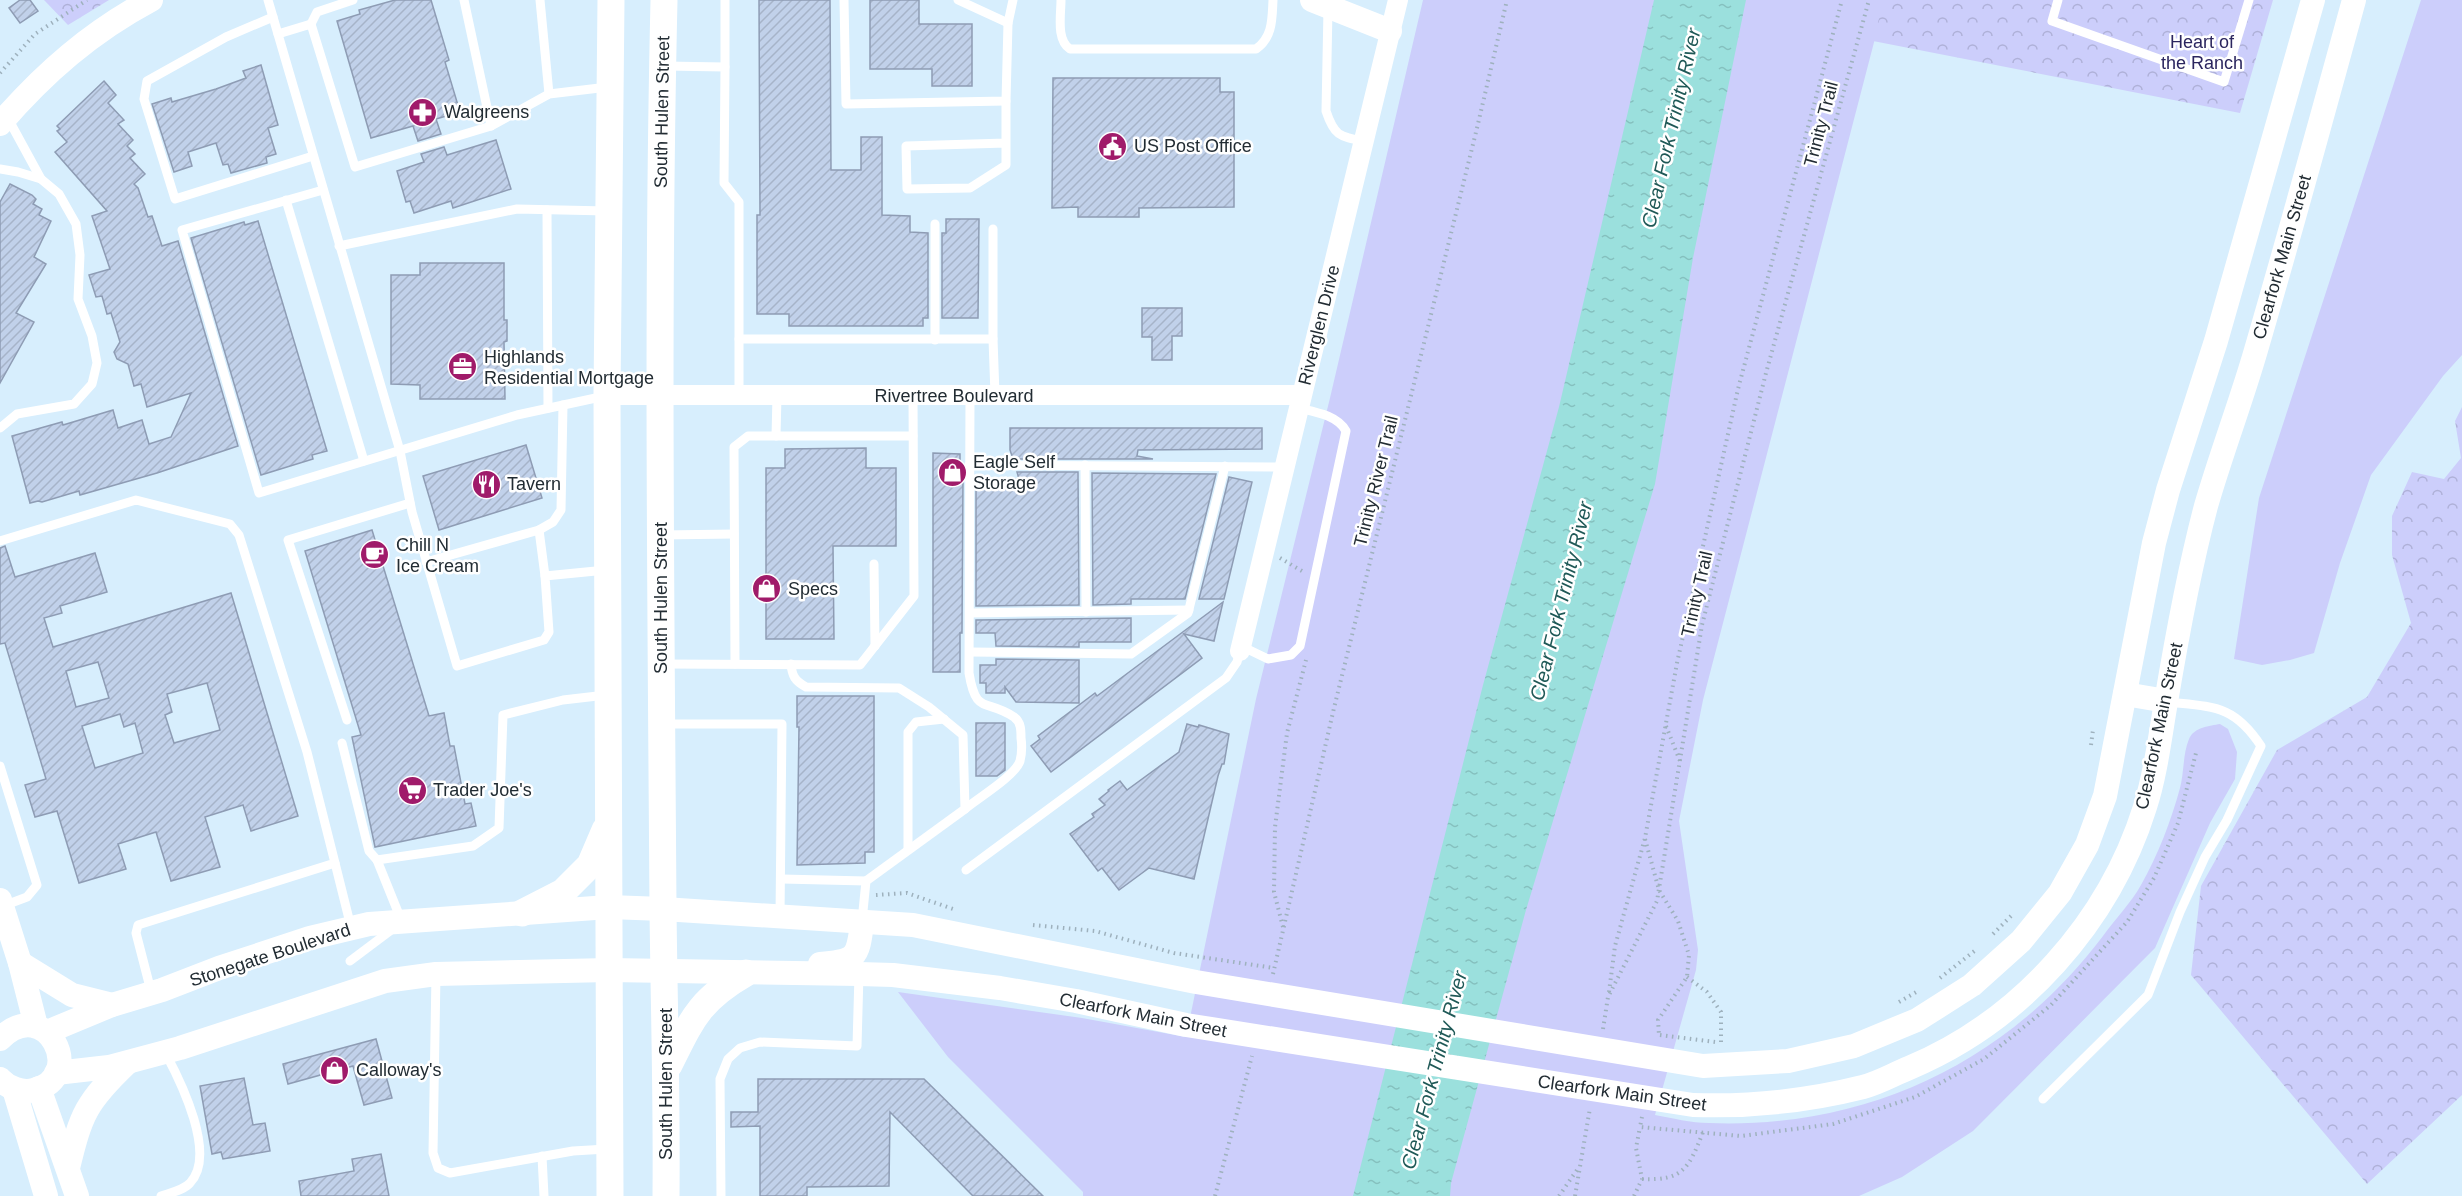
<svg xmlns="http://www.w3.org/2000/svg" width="2462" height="1196" font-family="Arial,sans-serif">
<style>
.grass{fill:#cccefb}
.forest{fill:url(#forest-crowns)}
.water{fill:url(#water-ripples)}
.building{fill:url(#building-hatch);stroke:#8e9cb4;stroke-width:1.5;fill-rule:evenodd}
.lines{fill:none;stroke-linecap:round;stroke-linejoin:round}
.path{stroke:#9eb1bd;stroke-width:4;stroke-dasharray:1.5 4.5;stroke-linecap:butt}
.service{stroke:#fff;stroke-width:9}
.minor{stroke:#fff;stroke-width:20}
.tertiary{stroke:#fff;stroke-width:24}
.secondary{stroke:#fff;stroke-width:27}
.labels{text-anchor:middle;stroke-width:5;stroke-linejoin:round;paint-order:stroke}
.park-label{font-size:18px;fill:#2b265f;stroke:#fff}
.poi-label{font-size:18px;fill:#222c33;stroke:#fff;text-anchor:start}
.street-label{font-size:18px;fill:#222c33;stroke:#fff}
.water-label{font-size:20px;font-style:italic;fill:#1f5957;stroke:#fff}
</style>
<defs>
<pattern id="forest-crowns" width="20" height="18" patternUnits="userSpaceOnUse" patternTransform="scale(1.5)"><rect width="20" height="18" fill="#cccefb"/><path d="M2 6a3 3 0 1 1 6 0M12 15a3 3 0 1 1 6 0" fill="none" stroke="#afb1d8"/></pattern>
<pattern id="water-ripples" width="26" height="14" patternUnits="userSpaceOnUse" patternTransform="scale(1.5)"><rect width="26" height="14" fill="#9be0dd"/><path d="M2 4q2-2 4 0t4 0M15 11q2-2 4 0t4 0" fill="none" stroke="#85c0be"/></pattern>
<pattern id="building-hatch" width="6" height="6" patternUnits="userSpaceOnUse" patternTransform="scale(1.5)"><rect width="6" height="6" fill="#c1d1ea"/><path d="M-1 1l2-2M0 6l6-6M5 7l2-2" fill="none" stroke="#a6b4c9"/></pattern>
</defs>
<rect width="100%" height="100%" fill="#d7eefd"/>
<g class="grass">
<path d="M1423,0H1885L1703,700L1679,821L1698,950L1696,970L1655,1115C1672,1118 1691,1123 1709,1123C1867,1129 2007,1063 2103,936C2115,919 2131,903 2141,885C2158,855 2171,821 2180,788C2184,773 2183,753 2189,739C2194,727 2210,726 2220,724L2228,729L2237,752L2235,779L2210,823L2155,948L1973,1131L1902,1177L1859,1196H1083V1192L948,1057L898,992L1082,1018L1186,1037L1256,699L1330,398Z"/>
<path d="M2421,0H2462V355L2443,376L2371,475L2340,563L2314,653L2290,660L2262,665L2234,659L2259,498Z"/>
</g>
<g class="forest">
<path d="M44,0H109L68,25Z"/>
<path d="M1884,0H2273L2240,113L1873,41Z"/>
<path d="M2462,407V1095L2367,1184L2191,975L2201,886L2277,750L2367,697L2411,623L2392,555V516L2412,472L2444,479L2461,458L2455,421Z"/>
</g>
<path class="water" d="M1654,0H1746L1693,258L1655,484L1526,910L1451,1183L1450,1196H1353L1483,685L1559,407Z"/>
<g class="building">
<path d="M20,0H30L38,11L20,23L9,8Z"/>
<path d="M395,0H431L449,60L445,62L460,112L436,119L441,134L418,141L413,126L371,138L337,21L360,14L359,10Z"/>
<path d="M759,0H830L831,170H861V137H882V215L910,216V232L928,233V318H923V326H789V314H757V215H760Z"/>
<path d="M870,0H919V24H972V86H932V69H870Z"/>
<path d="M261,65L278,125L268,128L276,154L266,157L267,163L231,173L228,164L223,165L216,143L188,152L192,166L174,172L152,104L171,98L172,102L216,89L246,78L243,71Z"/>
<path d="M1053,78H1220V92H1234V207L1139,208V217H1078V207L1052,208Z"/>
<path d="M104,81L116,95L108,103L124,120L118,124L133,140L127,146L135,154L130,158L145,174L134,184L138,188L148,217L152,216L162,246L178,241L238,446L157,473L80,495L79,491L42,502L38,501L30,503L12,436L62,422L63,425L113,410L118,428L142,420L149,444L171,437L191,393L147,407L141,384L134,386L128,364L117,359L114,352L120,342L111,313L107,314L102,296L96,297L89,275L110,269L92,216L107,211L55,152L67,142L57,131L60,129L57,126Z"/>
<path d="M496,140L511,189L453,208L451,201L414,213L410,201L406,202L397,171L424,162L421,154L444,147L447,155Z"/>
<path d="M10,184L32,195L36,199L33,204L42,209L39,215L51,221L34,257L46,264L16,313L34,322L0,383V202Z"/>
<path d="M946,219H979L978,318H942V233H946Z"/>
<path d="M258,221L327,451L312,455L313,459L261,475L191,238L244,222L245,225Z"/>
<path d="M420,263H504V320H507V341L504,342L505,399H420V385L391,384V275H420Z"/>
<path d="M1142,308H1182V336H1172V360H1152V337H1142Z"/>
<path d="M1010,428H1262V449L1138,450L1137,456L1153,459H1013L1010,450Z"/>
<path d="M526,445L542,498L439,530L423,476Z"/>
<path d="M866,448V468H896V546H833L834,639H766V468H785V449Z"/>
<path d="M933,453L960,454V479H963L962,633H960V672H933Z"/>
<path d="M1017,472H1078L1079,605L976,606V479H1019Z"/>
<path d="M1092,473L1216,474L1185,599H1131V604L1093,605Z"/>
<path d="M1229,477L1252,482L1224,599H1199Z"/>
<path d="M372,530L429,716L444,713L450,746H454L465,804L471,803L476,826L375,847L352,737L361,735L305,551Z"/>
<path d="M5,546L15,577L95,553L107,592L60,606L62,613L44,618L53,647L231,593L298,816L251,831L243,805L205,817L220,867L171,881L156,832L118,844L126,869L79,883L57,811L35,817L25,785L46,779L5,643L0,644V548ZM98,662L109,698L76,707L66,671ZM207,683L220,730L174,743L165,715L172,712L167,694ZM120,714L124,727L135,723L143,753L95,768L82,726Z"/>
<path d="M1223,602L1214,641L1184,634L1202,658L1051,772L1031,746L1040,739L1038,736L1095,693L1097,696Z"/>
<path d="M1131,618V642H1079V647L996,646L995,633H976V620Z"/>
<path d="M996,659L1079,660V703L1016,702L1005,687V693H986V683H980V665H996Z"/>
<path d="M797,696H874V852H865V863L797,865L799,727H797Z"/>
<path d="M976,723H1005V770L997,776H976Z"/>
<path d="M1187,724L1198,727L1199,725L1229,734L1224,764H1222L1218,776L1194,879L1149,868L1119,890L1102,868L1098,871L1070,834L1094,817L1092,814L1105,805L1099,799L1109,791L1108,790L1120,781L1127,790L1179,752Z"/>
<path d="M376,1039L392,1098L364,1105L353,1066L288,1084L283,1064Z"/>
<path d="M244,1078L253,1125L265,1123L270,1151L223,1159L221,1152L212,1154L200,1086Z"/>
<path d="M758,1079H924L1043,1196H973L890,1112L889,1186L807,1187V1196H760V1126L731,1127V1112H758Z"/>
<path d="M381,1154L389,1196H301L299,1181L354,1171L352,1159Z"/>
</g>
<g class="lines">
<g class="path">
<path d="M0,73L35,34L87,0"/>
<path d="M1280,558L1302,571"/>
<path d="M1666,726L1680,761"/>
<path d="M2091,745L2093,730"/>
<path d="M1645,839L1659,890L1678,921L1689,955L1687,977L1658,1020L1659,1035"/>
<path d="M876,895L907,893L953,909"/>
<path d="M1033,925L1095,931L1174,953L1274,968"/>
<path d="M1283,927L1274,892L1275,827L1287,733L1306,660"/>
<path d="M1993,934L2013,914"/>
<path d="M1273,974L1334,708L1477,128L1507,0"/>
<path d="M1687,977L1707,992L1721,1012V1043"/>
<path d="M1940,978L1977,949"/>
<path d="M1609,992L1615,946L1645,838L1677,663L1738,389L1842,0"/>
<path d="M1899,1002L1918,991"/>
<path d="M1603,1029L1608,997L1657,901L1702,625L1766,373L1869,0"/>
<path d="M1660,1035L1715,1042"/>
<path d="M1642,1117L1640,1127L1741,1136L1833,1124L1915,1097L1984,1059L2051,1005L2127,922L2154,878L2178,823L2197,749"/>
<path d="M1642,1179C1683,1181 1689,1168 1703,1132"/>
<path d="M1215,1196L1252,1056"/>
<path d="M1559,1196L1579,1167"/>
<path d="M1575,1196L1590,1108"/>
<path d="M1634,1196L1642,1179L1636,1148L1640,1127"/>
</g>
<g class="service">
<path d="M268,0L400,451L412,512L457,666L544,640L549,632L545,576L606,570"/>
<path d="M464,0L491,126"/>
<path d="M540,0L549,94"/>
<path d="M844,0L846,104L1006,101L1008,23"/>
<path d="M958,0L1008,23L1013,0"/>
<path d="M1061,0C1061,15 1056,40 1070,49H1256C1273,37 1272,19 1273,0"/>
<path d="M2058,0L2052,21L2224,82L2249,0"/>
<path d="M1328,9L1326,111C1334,135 1339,137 1364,141"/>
<path d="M273,17L226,37L147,81L144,99L175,199L313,156"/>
<path d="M311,24L317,12L353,0"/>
<path d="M278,34L311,24L355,167L491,126L549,94L608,87"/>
<path d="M665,66L725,67L724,183L739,202V395"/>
<path d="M725,67V0"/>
<path d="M1006,101V143L906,146L907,189L970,188L1006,165V143"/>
<path d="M0,169L18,172L41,179"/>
<path d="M323,190L182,230L259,493L517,415L605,396"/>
<path d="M286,200L364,461"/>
<path d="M547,210L548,408"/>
<path d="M339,246L517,209L607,211"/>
<path d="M739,339H993L995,395"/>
<path d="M993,339V229"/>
<path d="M935,340V224"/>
<path d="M0,428L17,414L74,404L92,384L97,363L92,336L78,299L80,255L76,224L59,194L41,179L11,124L9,116"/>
<path d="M776,436L777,396"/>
<path d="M969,465L1284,467"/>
<path d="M1085,465L1086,612"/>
<path d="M539,530L553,522L561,510L563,405"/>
<path d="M662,535L734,534"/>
<path d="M0,541L136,500L230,524L239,535L307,752L335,863L138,925L136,933L151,991"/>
<path d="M426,562L539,530L545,576"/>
<path d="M874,564L875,646"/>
<path d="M970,613L1189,610"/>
<path d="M1241,646L1268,659L1291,655L1300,646L1346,431C1337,415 1315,412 1298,408"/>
<path d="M970,652L1131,654L1188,613L1225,466"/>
<path d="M664,664L860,665L914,596L913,395"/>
<path d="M735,664L734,447L748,436H913"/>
<path d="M791,664C792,676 795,681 806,687L899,688L929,707L963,735L965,809L866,881L862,921"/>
<path d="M347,720L288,540L410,503"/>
<path d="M665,724H782L780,916"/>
<path d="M342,743L369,851L377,860L402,922L350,961"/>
<path d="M0,766L37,885L27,897L3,906"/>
<path d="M965,809C978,798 1015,776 1020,761C1022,753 1022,745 1021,738C1021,730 1021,722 1014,717C986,698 976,716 969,673L970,396"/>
<path d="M908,849V732L916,722L944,719"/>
<path d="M377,860L473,846L499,828L503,715L563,700L606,695"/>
<path d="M335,863L351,927"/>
<path d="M966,870L1226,678L1237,662L1240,651"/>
<path d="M782,879L866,881"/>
<path d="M436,974L433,1153L438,1168L450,1173L573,1151L607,1149"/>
<path d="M2043,1099L2148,995L2180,912L2205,857L2227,820L2261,746C2234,705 2214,707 2168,702"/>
<path d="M542,1156L544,1196"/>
<path d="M161,1196C170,1193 184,1190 190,1183C217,1155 181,1082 166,1054"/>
<path d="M721,1196L720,1079L728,1059L740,1048L760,1042L857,1046L859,974"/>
</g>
<g class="minor">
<path d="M607,395H1301"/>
<path d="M1240,651L1398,0"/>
</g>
<g class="tertiary">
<path d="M1312,0L1390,31"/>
<path d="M0,124C44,73 91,32 151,0"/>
<path d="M2125,694L2166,701"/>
<path d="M0,900L20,963L36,1026"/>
<path d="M20,963L72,995L112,1005"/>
<path d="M820,964C856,961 858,958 862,923"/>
<path d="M47,1032L112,1005L162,990L219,968L310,938L369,924L609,907L663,909L913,925L1196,982L1703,1066L1788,1061L1854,1046L1917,1020L1972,985L2021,941L2060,893L2087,845L2105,796L2154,543L2168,490L2216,341L2313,0"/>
<path d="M0,1039C46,993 88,1077 34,1090C22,1093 8,1088 0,1079"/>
<path d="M56,1073L109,1067L180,1048L385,981L436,974L609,970L859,974L893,975L1000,988L1076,1001L1186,1025L1693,1105C1751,1107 1807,1101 1863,1087C1879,1083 1894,1074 1909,1068C2021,1021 2109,922 2145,807C2156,773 2160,736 2166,702C2177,636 2189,570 2206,506C2221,454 2241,402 2256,350C2290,234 2322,117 2354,0"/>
<path d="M39,1088L77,1196"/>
<path d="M14,1089L46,1196"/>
<path d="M68,1168C81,1114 86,1102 127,1063"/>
</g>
<g class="secondary">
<path d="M664,0C657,302 661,605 663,908C664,1004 667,1100 666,1196"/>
<path d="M522,913L563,892L590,865L605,830"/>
<path d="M669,1065C692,1019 699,1000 746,973"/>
<path d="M610,1196L607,395L611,0"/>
</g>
</g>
<defs>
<symbol id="pharmacy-disc" viewBox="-11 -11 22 22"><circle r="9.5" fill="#a01b6a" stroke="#fff"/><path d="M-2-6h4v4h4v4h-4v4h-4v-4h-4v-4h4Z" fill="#fff"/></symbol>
<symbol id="civic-disc" viewBox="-11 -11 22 22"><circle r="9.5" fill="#a01b6a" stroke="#fff"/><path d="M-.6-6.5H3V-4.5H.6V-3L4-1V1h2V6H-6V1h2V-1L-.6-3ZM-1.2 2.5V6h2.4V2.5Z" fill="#fff"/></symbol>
<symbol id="office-disc" viewBox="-11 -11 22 22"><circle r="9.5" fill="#a01b6a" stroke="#fff"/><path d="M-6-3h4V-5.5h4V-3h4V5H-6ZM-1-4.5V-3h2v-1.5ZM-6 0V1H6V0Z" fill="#fff"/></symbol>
<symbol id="shop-disc" viewBox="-11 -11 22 22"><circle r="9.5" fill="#a01b6a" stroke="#fff"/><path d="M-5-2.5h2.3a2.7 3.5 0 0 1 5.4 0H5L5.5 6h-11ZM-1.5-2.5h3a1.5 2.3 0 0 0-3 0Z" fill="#fff"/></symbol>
<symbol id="restaurant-disc" viewBox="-11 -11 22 22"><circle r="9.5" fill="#a01b6a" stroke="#fff"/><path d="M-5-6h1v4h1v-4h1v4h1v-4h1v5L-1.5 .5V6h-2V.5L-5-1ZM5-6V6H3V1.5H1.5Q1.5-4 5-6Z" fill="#fff"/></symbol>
<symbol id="cafe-disc" viewBox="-11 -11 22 22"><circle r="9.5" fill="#a01b6a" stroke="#fff"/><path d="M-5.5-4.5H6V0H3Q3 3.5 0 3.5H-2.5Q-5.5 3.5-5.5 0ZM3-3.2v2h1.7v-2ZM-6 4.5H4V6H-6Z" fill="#fff"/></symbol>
<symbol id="supermarket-disc" viewBox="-11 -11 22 22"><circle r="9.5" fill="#a01b6a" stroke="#fff"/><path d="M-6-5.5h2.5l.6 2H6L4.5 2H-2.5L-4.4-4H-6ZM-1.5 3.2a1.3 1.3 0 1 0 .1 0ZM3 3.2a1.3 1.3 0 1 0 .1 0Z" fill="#fff"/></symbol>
</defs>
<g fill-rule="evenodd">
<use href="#pharmacy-disc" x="406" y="96" width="33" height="33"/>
<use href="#civic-disc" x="1096" y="130" width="33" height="33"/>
<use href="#office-disc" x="446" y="350" width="33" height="33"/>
<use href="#shop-disc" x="936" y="456" width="33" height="33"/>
<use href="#restaurant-disc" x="470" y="468" width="33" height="33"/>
<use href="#cafe-disc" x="358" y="538" width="33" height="33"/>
<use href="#shop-disc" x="750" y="572" width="33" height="33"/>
<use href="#supermarket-disc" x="396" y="774" width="33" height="33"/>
<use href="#shop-disc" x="318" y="1054" width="33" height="33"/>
</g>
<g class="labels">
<g class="park-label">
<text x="2202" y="48">Heart of<tspan x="2202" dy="21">the Ranch</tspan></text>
</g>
<g class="poi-label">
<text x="444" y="118">Walgreens</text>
<text x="1134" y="152">US Post Office</text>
<text x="484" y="363">Highlands<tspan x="484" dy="21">Residential Mortgage</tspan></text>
<text x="973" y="468">Eagle Self<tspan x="973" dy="21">Storage</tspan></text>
<text x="507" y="490">Tavern</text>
<text x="396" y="551">Chill N<tspan x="396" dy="21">Ice Cream</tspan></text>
<text x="788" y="595">Specs</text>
<text x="433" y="796">Trader Joe's</text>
<text x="356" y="1076">Calloway's</text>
</g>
<g class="street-label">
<text transform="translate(662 112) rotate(-89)" y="6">South Hulen Street</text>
<text transform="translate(1821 124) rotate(-75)" y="6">Trinity Trail</text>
<text transform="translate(2282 257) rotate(-74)" y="6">Clearfork Main Street</text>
<text transform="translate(1319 325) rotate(-76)" y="6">Riverglen Drive</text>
<text x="954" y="402">Rivertree Boulevard</text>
<text transform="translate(1376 481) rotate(-76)" y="6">Trinity River Trail</text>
<text transform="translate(1697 594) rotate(-77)" y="6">Trinity Trail</text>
<text transform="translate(661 598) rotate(-90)" y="6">South Hulen Street</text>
<text transform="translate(2159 726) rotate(-78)" y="6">Clearfork Main Street</text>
<text transform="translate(270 955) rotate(-18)" y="6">Stonegate Boulevard</text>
<text transform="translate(1143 1015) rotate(11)" y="6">Clearfork Main Street</text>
<text transform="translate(666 1084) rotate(-90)" y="6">South Hulen Street</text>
<text transform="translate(1622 1093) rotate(8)" y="6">Clearfork Main Street</text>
</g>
<g class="water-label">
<text transform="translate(1671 128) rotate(-77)" y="7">Clear Fork Trinity River</text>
<text transform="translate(1561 601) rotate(-76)" y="7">Clear Fork Trinity River</text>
<text transform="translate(1434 1070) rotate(-75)" y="7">Clear Fork Trinity River</text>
</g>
</g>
</svg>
